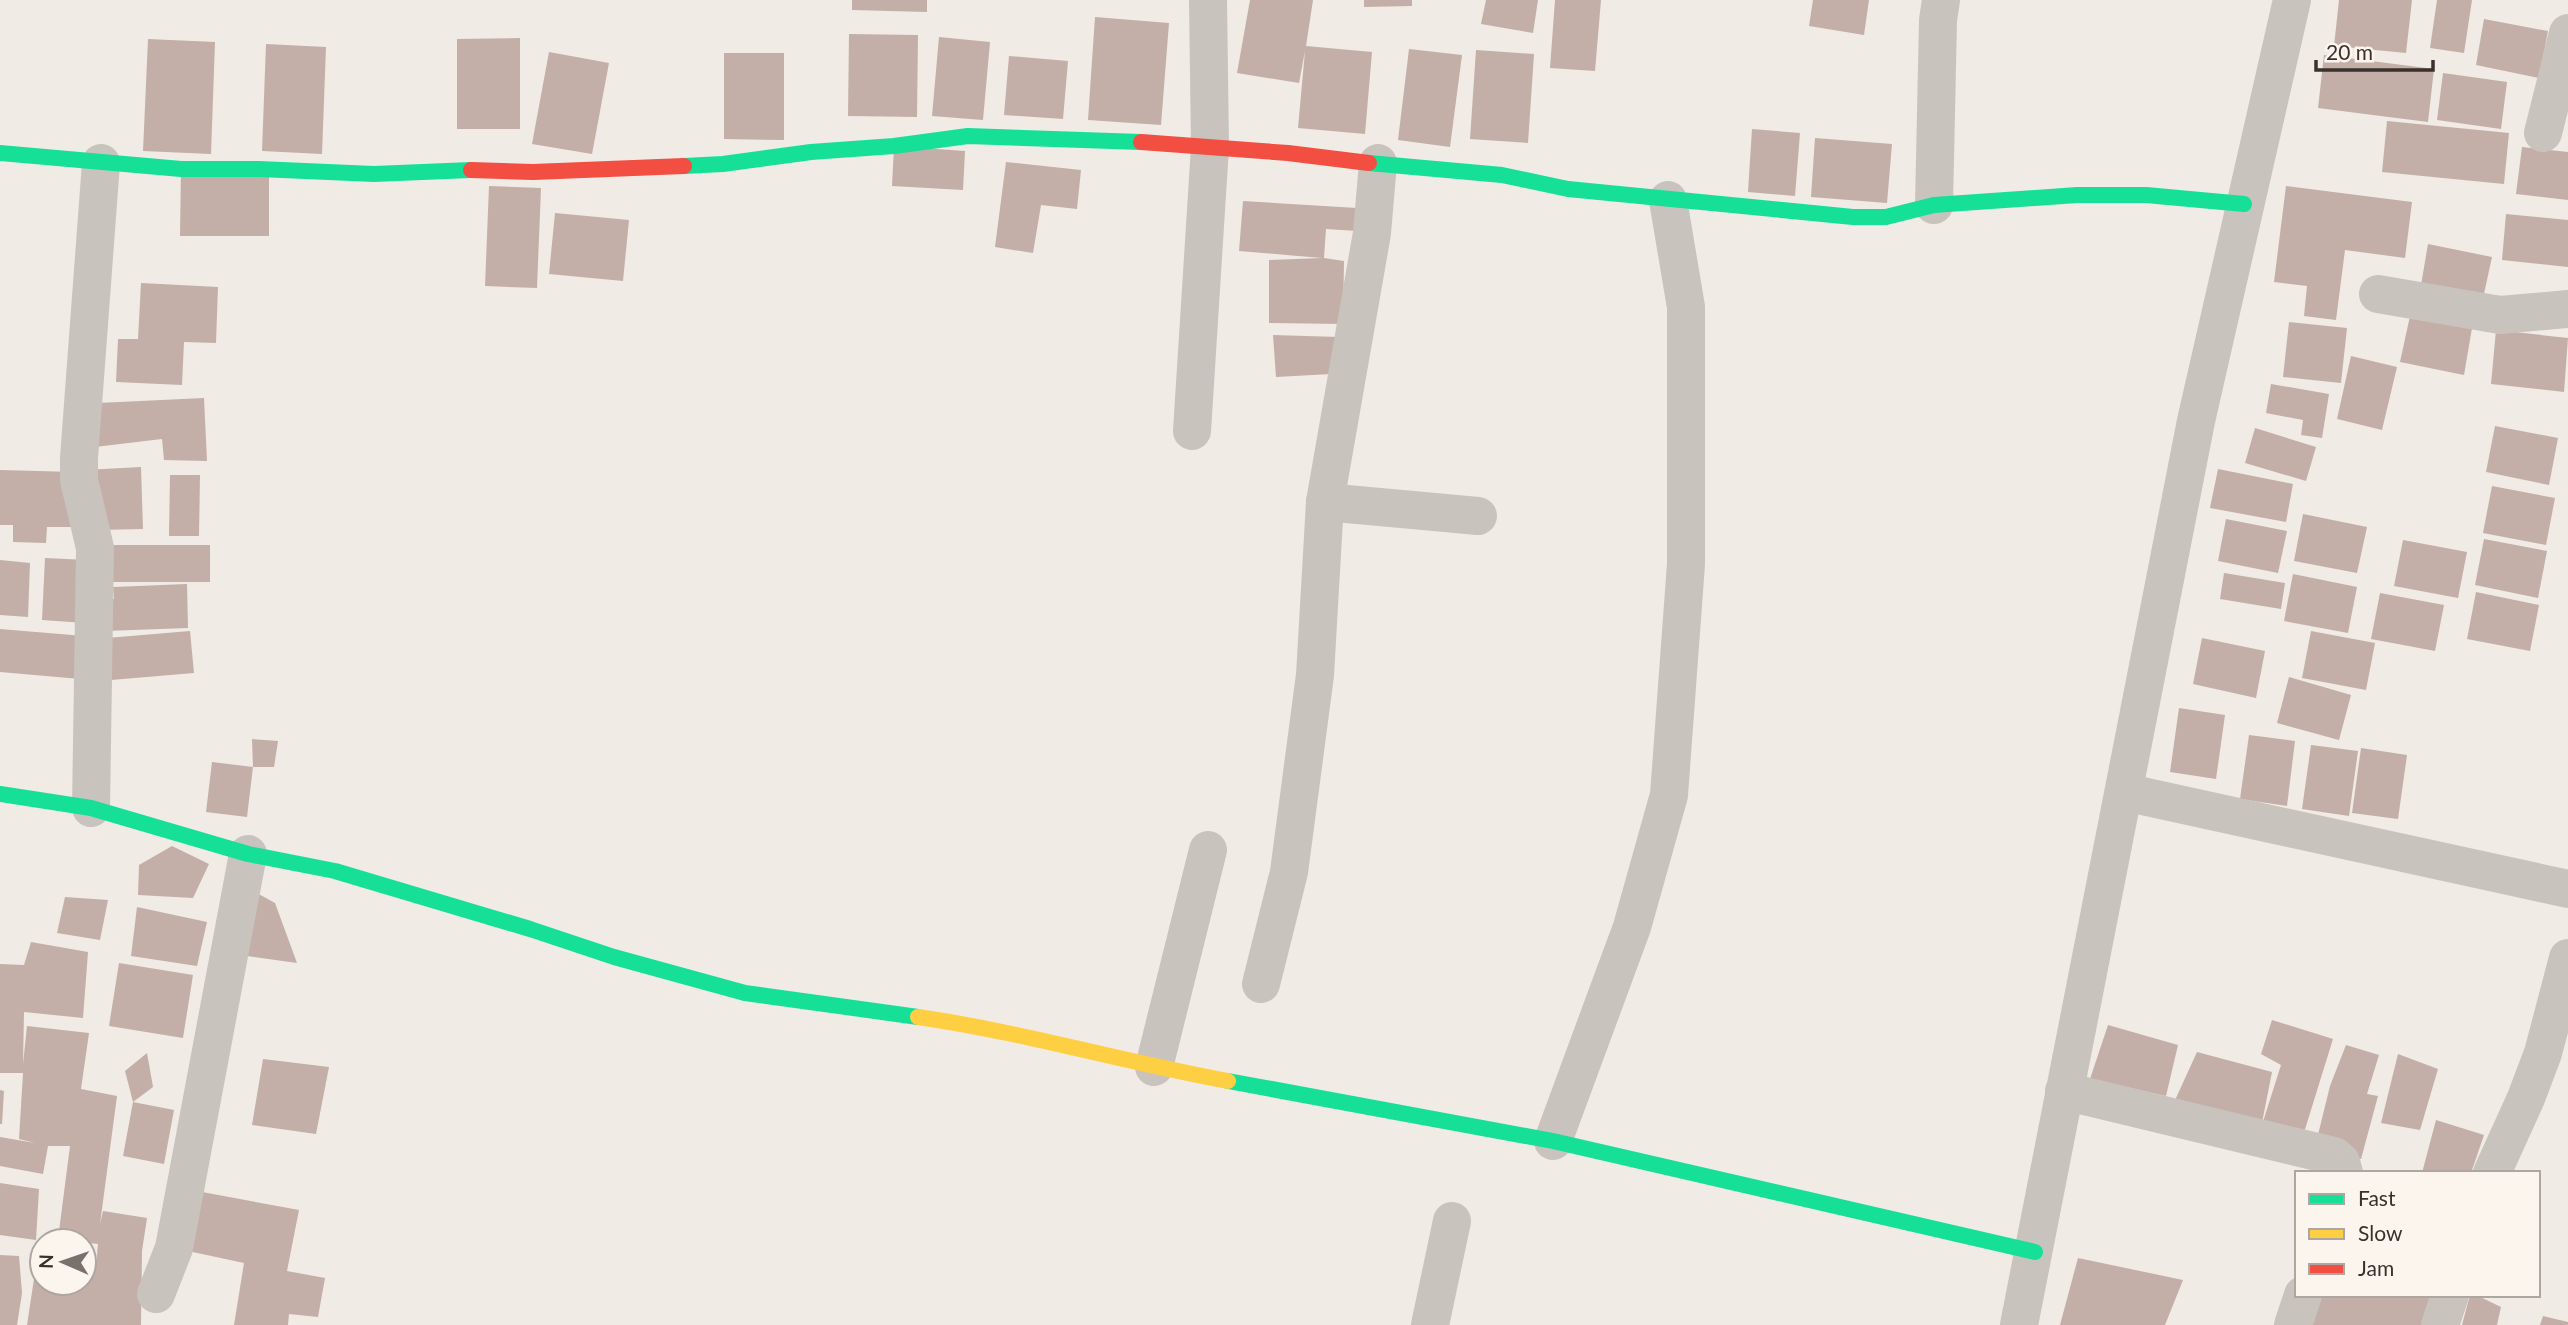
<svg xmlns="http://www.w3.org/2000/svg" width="2568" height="1325" font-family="Lato,sans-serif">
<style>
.building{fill:#c3afa7}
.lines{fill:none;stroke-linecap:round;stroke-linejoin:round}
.street{stroke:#c9c3be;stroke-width:38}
.fast{stroke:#16e098;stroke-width:16}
.slow{stroke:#ffcf43;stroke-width:16}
.jam{stroke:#f24e42;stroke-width:16}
</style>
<rect width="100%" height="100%" fill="#f0ebe5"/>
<g class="building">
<path d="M852,0H927V12L852,10Z"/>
<path d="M1250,0H1313L1306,46L1372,52L1365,134L1298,128L1305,51L1299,83L1237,73Z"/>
<path d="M1364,0H1412V6L1364,7Z"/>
<path d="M1486,0H1538L1533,33L1481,24Z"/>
<path d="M1555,0H1601L1595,71L1550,68Z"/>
<path d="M1813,0H1869L1864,35L1809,26Z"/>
<path d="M2339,0H2412L2406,53L2334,46Z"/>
<path d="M2437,0H2472L2464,53L2430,48Z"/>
<path d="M1095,17L1169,23L1161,125L1088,120Z"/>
<path d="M2484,19L2548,31L2539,78L2476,65Z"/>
<path d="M849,34L918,35L917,117L848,116Z"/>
<path d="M939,37L990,42L983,120L932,116Z"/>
<path d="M520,38V129H457V39Z"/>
<path d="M148,39L215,42L211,154L143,151Z"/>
<path d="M266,44L326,47L322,154L262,151Z"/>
<path d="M1409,49L1462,55L1450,147L1398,140Z"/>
<path d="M1476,50L1534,54L1528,143L1470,139Z"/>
<path d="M549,52L609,63L592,154L532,144Z"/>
<path d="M724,53H784V140L724,139Z"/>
<path d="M2324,55L2434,69L2428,122L2318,108Z"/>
<path d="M1009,56L1068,61L1063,119L1004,115Z"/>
<path d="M2443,73L2507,82L2501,129L2437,120Z"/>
<path d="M2387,121L2509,133L2504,184L2382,172Z"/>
<path d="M1752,129L1800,133L1795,196L1748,192Z"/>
<path d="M1815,138L1892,144L1887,203L1811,197Z"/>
<path d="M894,146L965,151L963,190L892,186Z"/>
<path d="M2522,147L2568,152V200L2516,194Z"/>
<path d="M1006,162L1081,170L1077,209L1041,205L1033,253L995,247Z"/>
<path d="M181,169L269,170V236H180Z"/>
<path d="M489,186L541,188L537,288L485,286Z"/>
<path d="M2286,186L2412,202L2405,258L2345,250L2336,320L2304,316L2307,286L2274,282Z"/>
<path d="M1243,201L1357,208V231L1326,229L1324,258L1344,261L1343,324L1269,323V260L1322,258L1239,251Z"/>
<path d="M555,213L629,220L623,281L549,274Z"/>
<path d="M2506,214L2568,220V267L2502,260Z"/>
<path d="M2428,244L2492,257L2482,303L2420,291Z"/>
<path d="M141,283L218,287L216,343L184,342L182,385L116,382L118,339H138Z"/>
<path d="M2410,316L2472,328L2464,375L2400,362Z"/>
<path d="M2289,322L2347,328L2341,383L2283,377Z"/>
<path d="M2496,330L2568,338L2564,392L2491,384Z"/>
<path d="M1273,335L1339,337L1331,374L1276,377Z"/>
<path d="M2351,356L2397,367L2382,430L2337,419Z"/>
<path d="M2271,384L2329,394L2322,438L2301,435L2303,420L2266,413Z"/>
<path d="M204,398L207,461L164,460L162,439L95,447L98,403Z"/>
<path d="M2495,426L2558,438L2549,485L2486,472Z"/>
<path d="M2255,428L2316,447L2306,481L2245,463Z"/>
<path d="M141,467L143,529L97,530L84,470Z"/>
<path d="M2218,469L2293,484L2286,522L2210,508Z"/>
<path d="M0,470L74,472V527H47L46,543L13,542V525H0Z"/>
<path d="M170,475H200L199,536H169Z"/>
<path d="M2492,486L2555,498L2546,545L2483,533Z"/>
<path d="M2303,514L2367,527L2357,573L2294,561Z"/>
<path d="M2226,519L2287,531L2278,573L2218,561Z"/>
<path d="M2484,539L2547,551L2538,598L2475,585Z"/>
<path d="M2403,540L2467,552L2458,598L2394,586Z"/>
<rect x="112" y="545" width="98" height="37"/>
<path d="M45,558L88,560L85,623L42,620Z"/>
<path d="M0,560L30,563L28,617L0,615Z"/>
<path d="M2224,573L2285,583L2281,609L2220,599Z"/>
<path d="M2293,574L2357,587L2348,633L2284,621Z"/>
<path d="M187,584L188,628L105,631L104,599H114L113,587Z"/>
<path d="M2476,592L2539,605L2530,651L2467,639Z"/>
<path d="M2380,593L2444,605L2435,651L2371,639Z"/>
<path d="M0,629L84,636L80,679L0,672Z"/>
<path d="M190,631L194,673L111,680L107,638Z"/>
<path d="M2311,631L2375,643L2366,690L2302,678Z"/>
<path d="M2202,638L2265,651L2256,698L2193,684Z"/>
<path d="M2289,677L2351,695L2339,740L2277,723Z"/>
<path d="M2179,708L2225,715L2216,779L2170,772Z"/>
<path d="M2249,735L2295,741L2287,806L2240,799Z"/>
<path d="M252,739L278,741L274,767H253Z"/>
<path d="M2311,745L2358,751L2349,816L2302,809Z"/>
<path d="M2361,748L2407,755L2398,819L2352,813Z"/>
<path d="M212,762L253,767L247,817L206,812Z"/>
<path d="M172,846L209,864L193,898L138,895L139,865Z"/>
<path d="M255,892L275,903L297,963L247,956Z"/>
<path d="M65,897L108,900L100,940L57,933Z"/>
<path d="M137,907L207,922L197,966L131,956Z"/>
<path d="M31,942L88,952L83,1018L24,1012L23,1064L27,1026L89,1033L81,1089L117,1096L100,1224L103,1211L147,1218L142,1251L141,1325H27L37,1259H42V1283H84V1264L96,1266L98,1244L58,1239L70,1146H48L43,1174L0,1166V1137L35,1143L19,1139L23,1073H0V964L24,965Z"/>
<path d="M119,963L193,975L183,1038L109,1026Z"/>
<path d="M2272,1020L2333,1039L2302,1139L2171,1109L2197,1052L2272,1072L2261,1128L2281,1065L2261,1054Z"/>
<path d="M2108,1025L2178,1045L2166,1096L2090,1079Z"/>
<path d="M2346,1045L2379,1055L2367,1094L2378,1096L2361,1159L2314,1151L2330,1086Z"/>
<path d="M147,1053L153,1087L133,1102L125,1071Z"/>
<path d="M2398,1054L2438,1069L2420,1130L2381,1123Z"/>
<path d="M263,1059L329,1067L316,1134L252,1125Z"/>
<path d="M0,1090L4,1091L2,1124H0Z"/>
<path d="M133,1102L174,1110L164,1164L123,1156Z"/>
<path d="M2436,1120L2484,1135L2471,1173H2422Z"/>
<path d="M0,1183L39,1189L36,1240L0,1235Z"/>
<path d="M186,1189L299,1210L287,1271L325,1278L318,1317L289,1314L288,1325H234L244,1263L174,1248Z"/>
<path d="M0,1255L19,1256L22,1293L17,1325H0Z"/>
<path d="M2078,1258L2183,1280L2165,1325H2060Z"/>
<path d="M2303,1295H2431L2421,1325H2293Z"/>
<path d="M2470,1295H2476L2501,1307L2497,1325H2462Z"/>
<path d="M2543,1316L2568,1322V1325H2540Z"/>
</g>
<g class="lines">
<g class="street">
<path d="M2543,133L2568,33"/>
<path d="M1934,205L1938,20L1941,0"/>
<path d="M2378,294L2500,315L2568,309"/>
<path d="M1192,431L1210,147L1208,0"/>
<path d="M1325,502L1478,516"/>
<path d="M2124,792L2568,889"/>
<path d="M91,808L95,548L79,480V458L101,163"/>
<path d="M1261,984L1289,872L1315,675L1325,502L1372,233L1378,163"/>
<path d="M1154,1067L1208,850"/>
<path d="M2064,1091L2334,1156L2341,1162L2344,1173"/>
<path d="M1553,1141L1632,927L1669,795L1686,564V307L1668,200"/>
<path d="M2492,1173L2526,1098L2543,1053L2568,958"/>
<path d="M156,1294L174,1248L248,854"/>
<path d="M1430,1325L1452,1221"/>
<path d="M2019,1325L2196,421L2292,0"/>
<path d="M2293,1325L2303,1295"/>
<path d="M2440,1325L2450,1295"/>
</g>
<g class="fast">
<path d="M0,153L181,169H259L374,174L471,170"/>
<path d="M1369,163L1502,175L1568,189L1853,217H1886L1934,205L2077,195H2146L2244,204"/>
<path d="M684,166L723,164L811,152L894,146L968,136L1141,142"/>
<path d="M0,794L91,808L248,854L335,871L530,929L614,957L745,993L918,1017"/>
<path d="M1228,1081L1553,1141L2035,1252"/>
</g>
<path class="slow" d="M918,1017C1022,1032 1124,1062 1228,1081"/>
<g class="jam">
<path d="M1141,142L1288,153L1369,163"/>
<path d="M471,170L533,172L684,166"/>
</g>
</g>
<rect x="2295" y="1171" width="245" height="126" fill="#fbf5ee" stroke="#aea6a0" stroke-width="2"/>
<rect x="2309" y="1194" width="35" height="10" fill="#16e098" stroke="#aea6a0" stroke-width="2"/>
<text x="2358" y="1206" font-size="21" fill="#3b302b">Fast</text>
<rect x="2309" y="1229" width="35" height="10" fill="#ffcf43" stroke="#aea6a0" stroke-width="2"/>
<text x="2358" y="1241" font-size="21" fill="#3b302b">Slow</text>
<rect x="2309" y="1264" width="35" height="10" fill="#f24e42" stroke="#aea6a0" stroke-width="2"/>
<text x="2358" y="1276" font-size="21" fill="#3b302b">Jam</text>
<g transform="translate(63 1262) rotate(272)"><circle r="33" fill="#fbf5ee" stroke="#aea6a0" stroke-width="2"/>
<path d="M0-5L12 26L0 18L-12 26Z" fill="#7a716c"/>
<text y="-10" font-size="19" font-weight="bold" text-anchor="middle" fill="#3b302b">N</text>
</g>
<path d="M2316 60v10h117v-10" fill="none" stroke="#3b302b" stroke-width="3.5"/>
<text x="2326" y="60" font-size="21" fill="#3b302b" stroke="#fbf5ee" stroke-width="5" paint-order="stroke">20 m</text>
</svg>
